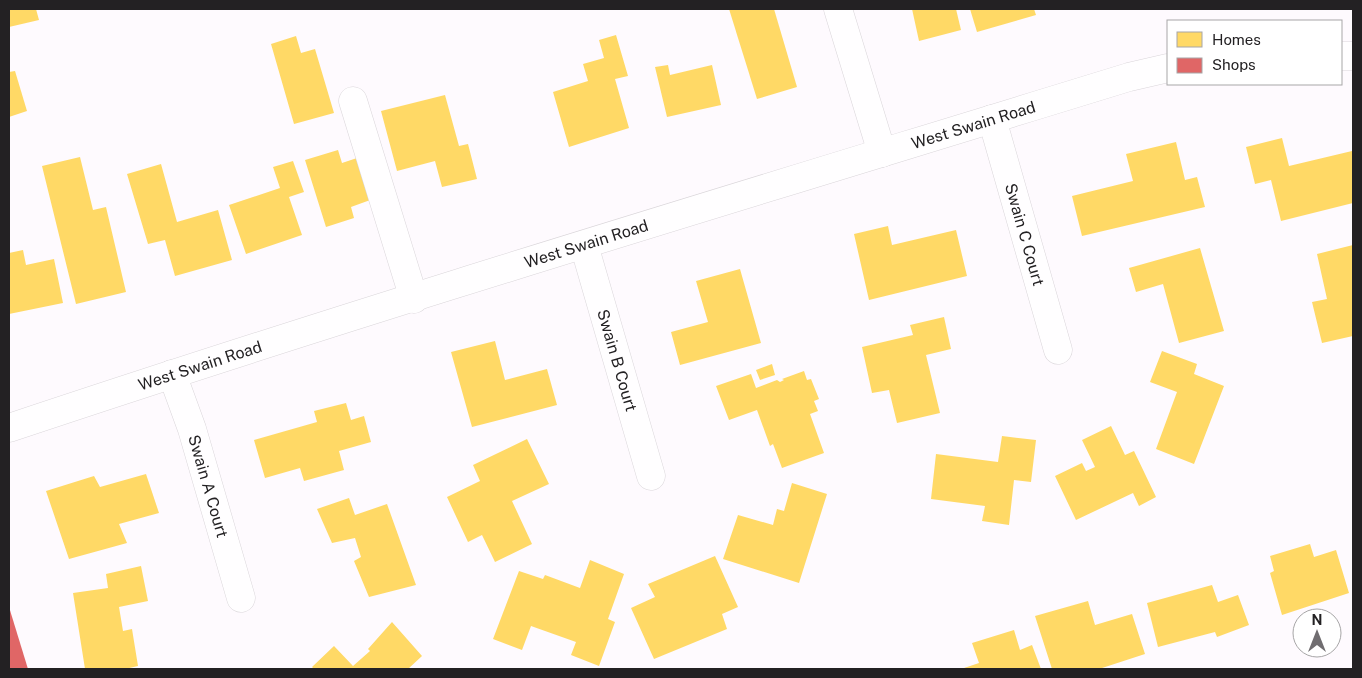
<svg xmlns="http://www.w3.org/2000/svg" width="1362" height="678" font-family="'Public Sans',sans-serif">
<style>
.homes{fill:#ffd966}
.shops{fill:#e06666}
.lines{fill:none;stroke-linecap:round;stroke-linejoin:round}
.minor-casing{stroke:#dad6da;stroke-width:29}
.major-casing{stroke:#dad6da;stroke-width:29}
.minor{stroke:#fffeff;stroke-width:28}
.major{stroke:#fffeff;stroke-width:28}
.labels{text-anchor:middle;stroke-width:5;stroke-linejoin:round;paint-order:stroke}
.street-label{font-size:16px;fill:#232123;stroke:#fff}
</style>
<rect width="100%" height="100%" fill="#fefafe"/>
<g class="homes">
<path d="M9,9H36L39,20L9,27Z"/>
<path d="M729,9H774L797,87L757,99Z"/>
<path d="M912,9H956L961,30L919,41Z"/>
<path d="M970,9H1034L1036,15L977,32Z"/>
<path d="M616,35L628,76L615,79L629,128L569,147L553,92L588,81L583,64L604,58L599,40Z"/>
<path d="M296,36L301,53L315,49L334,113L294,124L271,44Z"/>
<path d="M668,65L670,75L712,65L721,105L667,117L655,67Z"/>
<path d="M15,71L27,111L9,117V72Z"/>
<path d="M445,95L459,146L468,144L477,179L442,187L435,161L397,171L381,111Z"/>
<path d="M1282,138L1289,166L1352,151L1353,203L1281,221L1271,180L1255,184L1246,147Z"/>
<path d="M1176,142L1185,180L1197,177L1205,207L1082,236L1072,196L1133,181L1126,154Z"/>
<path d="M338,150L342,163L360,157L373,199L351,207L354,218L326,227L305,160Z"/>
<path d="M80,157L93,210L106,207L126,292L76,304L42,166Z"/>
<path d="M293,161L304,192L289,197L302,235L246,254L229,205L280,188L273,167Z"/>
<path d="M161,164L177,222L218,210L232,260L175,276L165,240L148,244L127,174Z"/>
<path d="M888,226L892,245L956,230L967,276L869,300L854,234Z"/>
<path d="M1353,245V336L1322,343L1312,302L1327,299L1317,254Z"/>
<path d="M1200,248L1224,331L1179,343L1163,284L1136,292L1129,268Z"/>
<path d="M23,250L26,265L54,259L63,303L9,314V253Z"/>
<path d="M740,269L761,343L680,365L671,332L708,322L696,281Z"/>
<path d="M944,317L951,349L926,355L940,413L897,423L889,390L872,393L862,347L913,335L910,325Z"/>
<path d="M495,341L505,380L547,369L557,405L472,427L451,352Z"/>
<path d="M1162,351L1197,364L1194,374L1224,386L1194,464L1156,449L1177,392L1150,382Z"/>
<path d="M772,364L775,375L760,380L756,370Z"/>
<path d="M804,371L807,380L811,379L819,399L814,401L818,411L810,414L824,453L782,468L773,444L770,446L757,410L729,420L716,386L751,374L756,388L777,380L780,382L784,380L782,379Z"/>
<path d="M346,403L351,420L364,416L371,442L339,451L344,470L304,481L300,468L265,478L254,440L317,422L314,411Z"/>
<path d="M1111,426L1125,455L1134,451L1156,497L1139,506L1133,493L1076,520L1055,476L1082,463L1086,471L1095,467L1082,440Z"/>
<path d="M1002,436L1036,440L1031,482L1014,480L1009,525L982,521L985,506L931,499L936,454L998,462Z"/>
<path d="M527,439L549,484L512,501L532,544L495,562L482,535L468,542L447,497L480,481L473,465Z"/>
<path d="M146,474L159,513L119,524L127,543L69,559L46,491L94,476L100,487Z"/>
<path d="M792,483L827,494L799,583L723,559L738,515L773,525L777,509L784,511Z"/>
<path d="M349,498L355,515L387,504L416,585L369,597L354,561L361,557L355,538L332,543L317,509Z"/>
<path d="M1310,544L1314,557L1336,550L1349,593L1282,615L1270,573L1274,571L1270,556Z"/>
<path d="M715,556L738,607L722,614L727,629L654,659L631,608L655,597L648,584Z"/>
<path d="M590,560L624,574L608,619L615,622L599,666L571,655L576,642L531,626L522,650L493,639L519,571L543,579L545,575L580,588Z"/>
<path d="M141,566L148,601L119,607L123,631L132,629L138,666L125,669H85L73,593L108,588L106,574Z"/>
<path d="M1212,585L1218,602L1238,595L1249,625L1217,637L1215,632L1158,647L1147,603Z"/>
<path d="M1088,601L1095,625L1132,614L1145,654L1099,669H1052L1035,616Z"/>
<path d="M392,622L422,656L408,669H314L312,667L334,646L353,666L370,651L368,649Z"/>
<path d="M1014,630L1020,650L1032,645L1041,669H961L979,663L972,643Z"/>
</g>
<path class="shops" d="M9,607L28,669H9Z"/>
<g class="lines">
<defs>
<g id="minor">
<path d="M838,9L882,153"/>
<path d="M353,101L414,299"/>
<path id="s1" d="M992,119L1058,350"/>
<path id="s2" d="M584,245L651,476"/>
<path id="s3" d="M172,374L192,429L241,598"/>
</g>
<g id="major">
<path d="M1341,56H1353"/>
<path id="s4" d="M9,428C380,304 755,192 1129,77L1168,68"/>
</g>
</defs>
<use href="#minor" class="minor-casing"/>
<use href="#major" class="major-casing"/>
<use href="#minor" class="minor"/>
<use href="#major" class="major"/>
</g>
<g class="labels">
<g class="street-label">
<text dy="6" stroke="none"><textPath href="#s4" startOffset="1011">West Swain Road</textPath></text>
<text dy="6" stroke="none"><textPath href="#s1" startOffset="120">Swain C Court</textPath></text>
<text dy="6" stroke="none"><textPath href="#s4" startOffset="606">West Swain Road</textPath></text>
<text dy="6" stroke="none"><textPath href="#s2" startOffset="120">Swain B Court</textPath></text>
<text dy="6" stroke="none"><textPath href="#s4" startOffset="201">West Swain Road</textPath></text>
<text dy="6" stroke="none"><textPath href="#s3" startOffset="118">Swain A Court</textPath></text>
</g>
</g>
<rect width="1362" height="678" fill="none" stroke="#232123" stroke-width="20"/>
<rect x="1167" y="20" width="175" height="65" fill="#ffffff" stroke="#a7a6a7"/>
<rect x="1177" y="32" width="25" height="15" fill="#ffd966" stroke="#a7a6a7"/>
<text x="1212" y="45" font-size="15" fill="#232123">Homes</text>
<rect x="1177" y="58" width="25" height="15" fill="#e06666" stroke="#a7a6a7"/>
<text x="1212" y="70" font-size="15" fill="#232123">Shops</text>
<g transform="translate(1317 633)"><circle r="24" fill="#ffffff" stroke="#a7a6a7"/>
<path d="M0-4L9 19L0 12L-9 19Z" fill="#706d70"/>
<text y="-8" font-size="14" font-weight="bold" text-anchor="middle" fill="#232123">N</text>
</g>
</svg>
